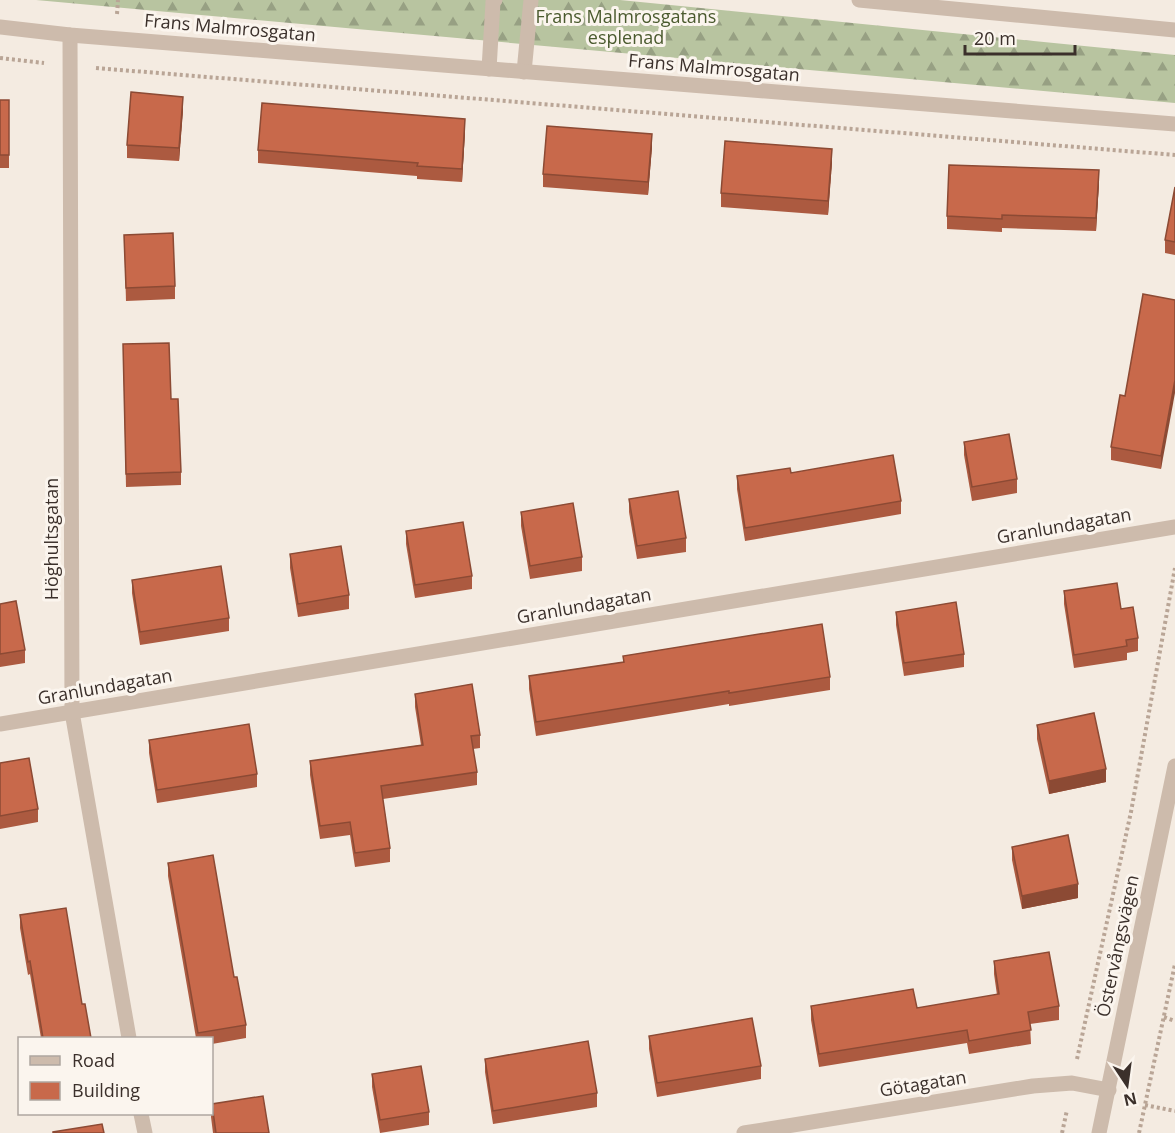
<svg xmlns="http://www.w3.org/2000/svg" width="1175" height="1133" font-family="'Open Sans',sans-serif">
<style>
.forest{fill:url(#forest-firs)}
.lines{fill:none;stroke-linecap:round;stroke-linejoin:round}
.path{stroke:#b9a596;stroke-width:4;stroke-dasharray:3 3;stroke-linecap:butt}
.service{stroke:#cdbbac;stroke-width:15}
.minor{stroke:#cdbbac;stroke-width:15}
.tertiary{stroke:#cdbbac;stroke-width:15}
.wall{fill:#ac5a40}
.shaded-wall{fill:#8c4a34}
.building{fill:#c8694b;stroke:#8c4a34;stroke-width:1.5}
.labels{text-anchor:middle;stroke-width:6;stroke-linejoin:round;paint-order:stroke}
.park-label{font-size:18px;fill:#4a5a2e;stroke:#fbf5ee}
.street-label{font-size:18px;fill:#3b302b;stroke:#fbf5ee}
</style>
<defs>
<pattern id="forest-firs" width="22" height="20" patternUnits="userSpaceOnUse" patternTransform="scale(1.5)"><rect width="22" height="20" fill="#b8c4a0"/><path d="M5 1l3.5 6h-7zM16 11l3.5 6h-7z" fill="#97a083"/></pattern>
</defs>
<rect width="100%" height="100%" fill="#f4ebe1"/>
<path class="forest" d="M36,0H620L1175,55V103Z"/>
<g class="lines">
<g class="path">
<path d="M117,14L118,0"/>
<path d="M0,58L44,63"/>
<path d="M96,68L1175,155"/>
<path d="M1164,1017L1175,1021"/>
<path d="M1077,1059L1131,812L1175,568"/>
<path d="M1145,1105L1175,1111"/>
<path d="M1062,1133L1067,1110"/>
<path d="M1139,1133L1175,964"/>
</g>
<g class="service">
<path d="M489,69L493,2L495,0"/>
<path d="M524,72L531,0"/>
</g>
<g class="minor">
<path d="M70,35L72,712L129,1038"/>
<path d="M0,724L1175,527"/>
<path d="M141,1114L145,1133"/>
<path d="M744,1133L1033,1086L1072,1083L1109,1090"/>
</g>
<g class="tertiary">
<path d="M859,0L1175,30"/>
<path d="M0,27L70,35L1175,124"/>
<path d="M1099,1133L1175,766"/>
</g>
</g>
<g class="wall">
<rect x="0" y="100" width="9" height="68"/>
<path d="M183,110L179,161L127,158V145Z"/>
<path d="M465,132L462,182L417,179V176L258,163V150Z"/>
<path d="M652,147L648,195L543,187V174Z"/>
<path d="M832,162L828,215L721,207V193Z"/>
<path d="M1099,183L1096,231L1002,228V232L947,229V216Z"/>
<path d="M1175,187V255L1165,253V240Z"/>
<path d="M124,235L175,286V299L126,301Z"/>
<path d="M1175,300L1161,469L1111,460V447L1125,396Z"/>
<path d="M123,344L171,399L181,472V485L126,487Z"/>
<path d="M964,442L1017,479V493L972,501L964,455Z"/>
<path d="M737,476L901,501V514L745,541L737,489Z"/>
<path d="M629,499L686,538V552L637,559L629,512Z"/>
<path d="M521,512L582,557V571L530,579L521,526Z"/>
<path d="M406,531L472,576V589L415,598L406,544Z"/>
<path d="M290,554L349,595V609L298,617L290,568Z"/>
<path d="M132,580L229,618V631L140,645L132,593Z"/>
<path d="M1064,591L1121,609L1138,638V651L1127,653V660L1074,668L1064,604Z"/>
<path d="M0,604L25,650V663L0,667Z"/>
<path d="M896,612L964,654V667L904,676L896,625Z"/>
<path d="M623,656L830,677V690L729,706V704L536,736L529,689V676L623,662Z"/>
<path d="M415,694L480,735V748L473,749L477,772V785L383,799L390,848V862L355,867L350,835L320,839L310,775V761L421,745L415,707Z"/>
<path d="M1037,725L1106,782L1049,794L1037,739Z"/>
<path d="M149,740L257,774V787L157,803L149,753Z"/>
<path d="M0,763L38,809V822L0,829Z"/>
<path d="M1012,847L1078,898L1022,909L1012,860Z"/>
<path d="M168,863L234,977L246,1025V1038L212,1044V1038H196L168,876Z"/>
<path d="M20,915L82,1004L91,1038H41L30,974L28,975L20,928Z"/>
<path d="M994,961L1059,1006V1020L1030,1024L1031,1044L969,1054L967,1043L819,1067L811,1020V1006L917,1008L997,995L994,974Z"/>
<path d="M649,1036L761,1066V1079L657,1097L649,1049Z"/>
<path d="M485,1059L597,1093V1107L493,1124L485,1072Z"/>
<path d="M372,1074L429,1112V1125L380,1133L372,1087Z"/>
<path d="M212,1104L269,1133H213L211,1117Z"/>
</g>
<g class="shaded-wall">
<path d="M183,97V110L179,161V148Z"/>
<path d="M465,119V132L462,182V169Z"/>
<path d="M652,134V147L648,195V182Z"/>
<path d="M832,149V162L828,215V201Z"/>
<path d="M1099,170V183L1096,231V218Z"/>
<path d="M1175,380V393L1161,469V456Z"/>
<path d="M1106,769V782L1049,794V781Z"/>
<path d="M1078,884V898L1022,909V896Z"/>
</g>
<g class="building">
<path d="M131,92L183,97L179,148L127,145Z"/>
<rect x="0" y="100" width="9" height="55"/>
<path d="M262,103L465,119L462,169L417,166L418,163L258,150Z"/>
<path d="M547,126L652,134L648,182L543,174Z"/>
<path d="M725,141L832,149L828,201L721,193Z"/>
<path d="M949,165L1099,170L1096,218L1002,215V219L947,216Z"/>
<path d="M1175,187V242L1165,240Z"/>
<path d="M173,233L175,286L126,288L124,235Z"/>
<path d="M1143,294L1175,300V380L1161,456L1111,447L1120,395L1125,396Z"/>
<path d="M169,343L171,399H178L181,472L126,474L123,344Z"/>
<path d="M1009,434L1017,479L972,487L964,442Z"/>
<path d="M893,455L901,501L745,528L737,476L790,468L791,473Z"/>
<path d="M678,491L686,538L637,546L629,499Z"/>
<path d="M573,503L582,557L530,566L521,512Z"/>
<path d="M463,522L472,576L415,585L406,531Z"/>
<path d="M341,546L349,595L298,604L290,554Z"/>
<path d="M221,566L229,618L140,632L132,580Z"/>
<path d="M1117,583L1121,609L1133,607L1138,638L1126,640L1127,646L1074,655L1064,591Z"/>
<path d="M16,601L25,650L0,654V604Z"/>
<path d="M956,602L964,654L904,663L896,612Z"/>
<path d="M822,624L830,677L729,693V691L536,722L529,676L624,662L623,656Z"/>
<path d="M472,684L480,735L471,736L477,772L381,786L390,848L355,853L350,822L320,826L310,761L423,745L415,694Z"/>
<path d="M1094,713L1106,769L1049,781L1037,725Z"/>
<path d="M249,724L257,774L157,790L149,740Z"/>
<path d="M29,758L38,809L0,816V763Z"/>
<path d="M1068,835L1078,884L1022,896L1012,847Z"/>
<path d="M213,855L234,977H237L246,1025L198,1033L168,863Z"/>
<path d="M66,908L82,1004H85L91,1038H43L30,961L28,962L20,915Z"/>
<path d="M1049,952L1059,1006L1028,1012L1031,1030L969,1041L967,1030L819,1054L811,1006L913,989L917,1008L999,994L994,961Z"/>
<path d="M752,1018L761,1066L657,1083L649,1036Z"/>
<path d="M588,1041L597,1093L493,1111L485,1059Z"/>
<path d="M421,1066L429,1112L380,1120L372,1074Z"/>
<path d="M263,1096L269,1133H216L212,1104Z"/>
<path d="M102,1124L104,1133H53V1132Z"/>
</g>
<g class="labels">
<g class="park-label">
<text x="626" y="23">Frans Malmrosgatans<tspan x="626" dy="21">esplenad</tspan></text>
</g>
<g class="street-label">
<text transform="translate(230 28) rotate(5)" y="6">Frans Malmrosgatan</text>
<text transform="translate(714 68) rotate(5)" y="6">Frans Malmrosgatan</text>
<text transform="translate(1064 526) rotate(-10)" y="6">Granlundagatan</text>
<text transform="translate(52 539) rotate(-90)" y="6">Höghultsgatan</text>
<text transform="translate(584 606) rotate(-10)" y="6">Granlundagatan</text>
<text transform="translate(105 687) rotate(-10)" y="6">Granlundagatan</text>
<text transform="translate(1118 946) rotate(-78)" y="6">Östervångsvägen</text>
<text transform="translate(923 1084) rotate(-9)" y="6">Götagatan</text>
</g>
</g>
<rect x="18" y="1037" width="195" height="78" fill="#fbf5ee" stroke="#aea6a0" stroke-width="1.5"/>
<rect x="30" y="1056" width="30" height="9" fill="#cdbbac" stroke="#aea6a0" stroke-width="1.5"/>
<text x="72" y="1067" font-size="18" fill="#3b302b">Road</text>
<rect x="30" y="1082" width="30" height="18" fill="#c8694b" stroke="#aea6a0" stroke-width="1.5"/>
<text x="72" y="1097" font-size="18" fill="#3b302b">Building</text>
<g transform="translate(1127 1085) rotate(167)" stroke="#fbf5ee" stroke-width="4.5" paint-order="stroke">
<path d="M0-4.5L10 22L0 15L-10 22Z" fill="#3b302b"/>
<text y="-9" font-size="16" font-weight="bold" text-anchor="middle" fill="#3b302b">N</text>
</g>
<path d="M965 45v9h110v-9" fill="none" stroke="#3b302b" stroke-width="3"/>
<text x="974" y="45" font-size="18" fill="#3b302b" stroke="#fbf5ee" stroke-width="4.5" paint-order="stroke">20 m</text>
</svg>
